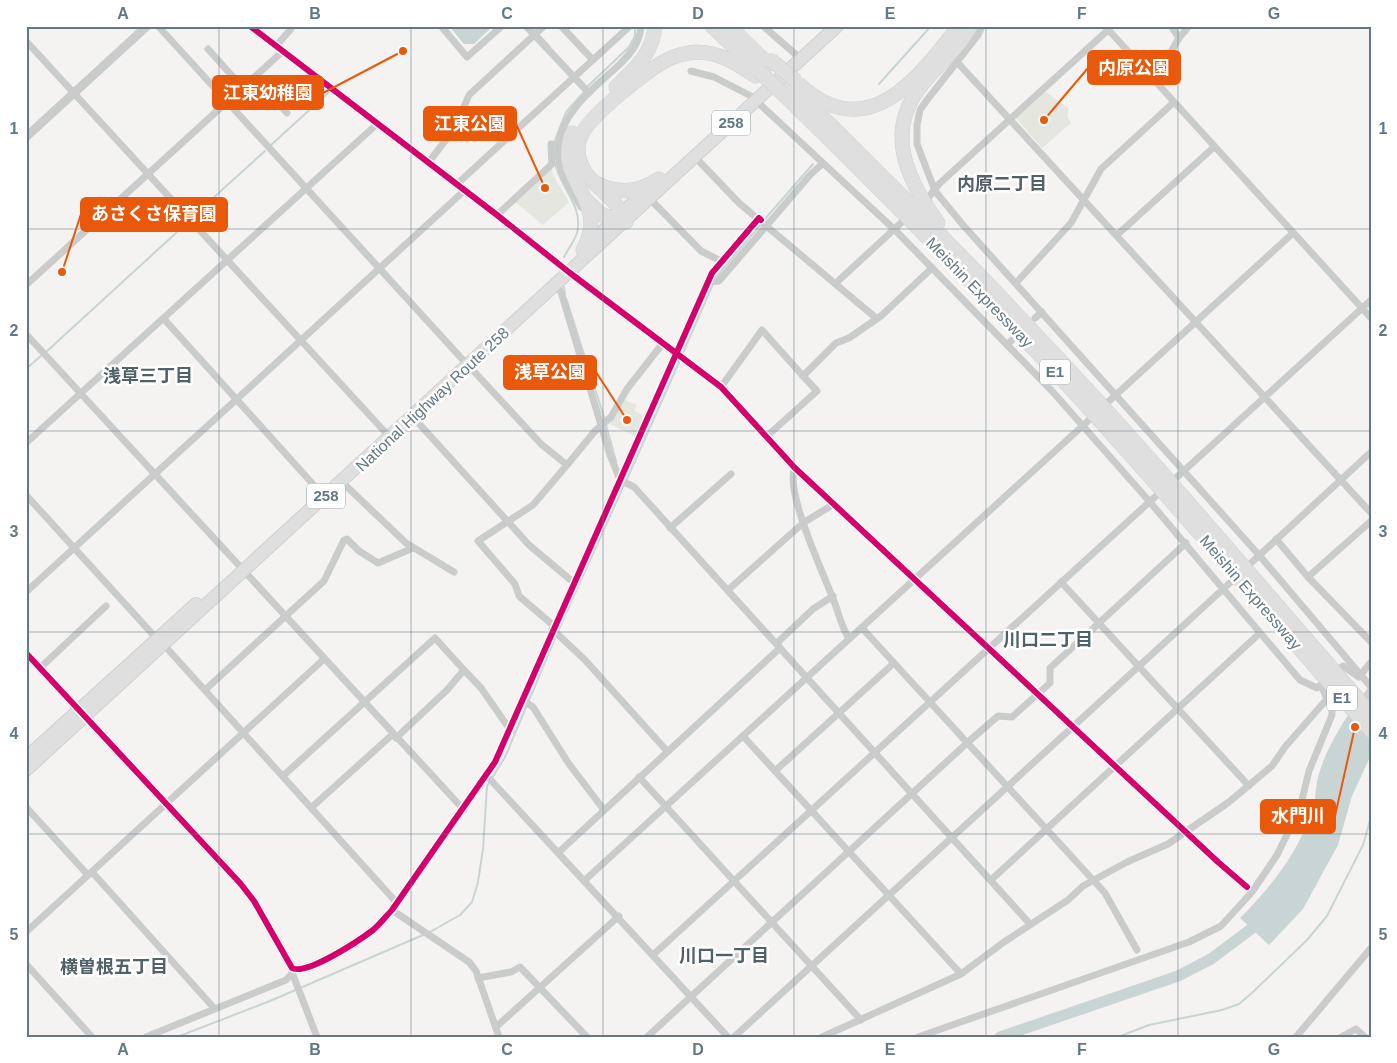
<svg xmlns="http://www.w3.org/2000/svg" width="1397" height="1063" font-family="Arial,'Noto Sans JP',sans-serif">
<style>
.green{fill:#e4e6df}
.water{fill:#c9d4d5}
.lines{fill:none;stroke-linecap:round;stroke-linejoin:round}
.stream{stroke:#c9d4d5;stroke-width:2}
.river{stroke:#c9d4d5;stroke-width:11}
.trunk-casing{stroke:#d0d0d0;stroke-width:14}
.motorway-casing{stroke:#d0d0d0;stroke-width:15}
.minor{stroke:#cacccc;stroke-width:7}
.tertiary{stroke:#cacccc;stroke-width:9}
.trunk{stroke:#dfdfe0;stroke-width:12}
.motorway{stroke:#dfdfe0;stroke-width:14}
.motorway-bridge-casing{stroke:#d0d0d0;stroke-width:15;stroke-linecap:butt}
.motorway-bridge{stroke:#dfdfe0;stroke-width:14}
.cycleway-casing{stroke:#fff;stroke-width:9}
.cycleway{stroke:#d6006c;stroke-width:6}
.grid{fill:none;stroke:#627983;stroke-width:1;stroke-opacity:0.55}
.labels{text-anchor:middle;stroke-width:5;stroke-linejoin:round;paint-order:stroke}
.shield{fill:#fff;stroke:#91a1a8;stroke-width:1}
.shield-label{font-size:15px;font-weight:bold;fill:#627983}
.street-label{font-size:16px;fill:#627983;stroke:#fff}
.neighbourhood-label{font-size:18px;font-weight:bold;fill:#506168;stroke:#fff}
.leader{fill:none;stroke:#e8590c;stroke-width:2}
.callout-dot{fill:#e8590c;stroke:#fff;stroke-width:2}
.callout{fill:#e8590c;stroke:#e8590c;stroke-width:2}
.callout-label{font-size:18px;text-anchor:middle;font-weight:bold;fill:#fff}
.neatline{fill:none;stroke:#627983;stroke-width:2}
.grid-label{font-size:16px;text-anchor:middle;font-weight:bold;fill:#627983}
</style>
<rect width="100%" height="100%" fill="#f4f3f1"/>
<g class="green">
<path d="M1046,92L1069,109L1067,116L1071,123L1042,148L1016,118Z"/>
<path d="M552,167L553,175L569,202L543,225L515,202Z"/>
<path d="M624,400L637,405L634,410L643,416L635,436L610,424Z"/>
</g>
<g class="water">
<path d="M449,26H493L474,44H464Z"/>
<path d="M1371,684V755L1352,796L1338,845L1303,909L1269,945L1240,918C1270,888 1297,854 1311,814C1316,803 1315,789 1318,777C1328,742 1349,712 1371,684Z"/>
</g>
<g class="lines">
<g class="stream">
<path d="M538,34L550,47"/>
<path d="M879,84L931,26"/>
<path d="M216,85L227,96"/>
<path d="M587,87L629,47L635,36V26"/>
<path d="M555,140L566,112L584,92"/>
<path d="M271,145L328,93"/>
<path d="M555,163C560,187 584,207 577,233C574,242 568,249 564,257"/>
<path d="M191,218L265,151"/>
<path d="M764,220L813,164"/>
<path d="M714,280L761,224"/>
<path d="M564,287L565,294"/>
<path d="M566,298L605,420"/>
<path d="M46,352L188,222"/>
<path d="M682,355L713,284"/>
<path d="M26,369L42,355"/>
<path d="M606,425L616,461"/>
<path d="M626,481L680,360"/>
<path d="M558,631L624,485"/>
<path d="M430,932L460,915L472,902L478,882L483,849L487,786L505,757L556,636"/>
<path d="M177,1037L270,1001L423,935"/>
<path d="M1118,1037L1149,1025L1222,1010L1239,1004L1253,992L1307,940L1327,916L1363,845L1371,817"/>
</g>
<path class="river" d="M1000,1037L1178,976L1211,959L1263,920"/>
<defs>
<g id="trunk">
<path d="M584,249L653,184"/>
<path d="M26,758L196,604"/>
<path d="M26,770L837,26"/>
</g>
<g id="motorway">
<path d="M712,26L757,69"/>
<path d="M729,26L768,64"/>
<path d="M800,85C868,146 918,79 959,26"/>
<path d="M791,86C876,169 960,253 1041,340C1138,442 1229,550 1321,656"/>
<path d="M616,87C635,69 653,53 655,26"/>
<path d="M782,93C868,177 953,262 1035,350C1131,453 1222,559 1314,665"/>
<path d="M572,133C553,183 611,198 583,250"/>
<path d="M598,184C619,195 639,192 659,179"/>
<path d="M585,199L602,215L626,222C617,193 579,183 578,150C578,144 579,138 583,132C594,113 647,70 667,60C676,55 686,53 696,52C719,52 737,63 755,76"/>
<path d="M938,223C906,178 883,130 924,82C939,64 960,47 970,26"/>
</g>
</defs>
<use href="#trunk" class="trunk-casing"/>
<use href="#motorway" class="motorway-casing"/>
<g class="minor">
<path d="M158,26L463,360"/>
<path d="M250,26L497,215L570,273L721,387L795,468L1218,862L1247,887"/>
<path d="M441,26L467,57L502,26"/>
<path d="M526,26L589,93"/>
<path d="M561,26L593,60"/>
<path d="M763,26L801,59"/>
<path d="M982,26L978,35L927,100L920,110L917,125V144L935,191L963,225L1259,555L1371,687"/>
<path d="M1105,26L1371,318"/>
<path d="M1171,26L1179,38"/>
<path d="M26,41L385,432"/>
<path d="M276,46L291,29L290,26"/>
<path d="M208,49L242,87"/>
<path d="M957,62L1371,513"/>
<path d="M691,71L714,77L751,96L895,230L1052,391L1149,501L1300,680L1317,688L1327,680"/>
<path d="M255,77L287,113"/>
<path d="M1154,81L1179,38L1189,26"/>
<path d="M695,157L739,203L876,318"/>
<path d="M428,163L455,128L469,95L544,26"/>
<path d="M457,184L630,26"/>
<path d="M928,198L939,184L1108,30"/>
<path d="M650,199L701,251L721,261"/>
<path d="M581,207C576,198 570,189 565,180C541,128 585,96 619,65C630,54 640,43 641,26"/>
<path d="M497,215L552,164L551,144L559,145"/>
<path d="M1117,235L1214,147"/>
<path d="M708,282L719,281L810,175L822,164"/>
<path d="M836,283L903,221"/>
<path d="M1016,283L1071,223L1101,169L1173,103"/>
<path d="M26,285L283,51"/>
<path d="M556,286L561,292L610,455L620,480L634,487L1030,924"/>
<path d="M1035,318L1042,312"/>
<path d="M164,319L320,492"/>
<path d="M26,334L464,810"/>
<path d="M1007,345L1014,338"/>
<path d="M469,366L541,444L567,465L595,431L611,417L627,389L663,343"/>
<path d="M721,387L762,330L803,376"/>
<path d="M1108,402L1293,233"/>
<path d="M413,417L529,545L573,582"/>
<path d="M766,437L817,391L803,376L836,343L849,338L881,316L932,268"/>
<path d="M26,443L377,124"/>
<path d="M795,468C784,489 823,573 832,596C838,610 841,626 849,639"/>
<path d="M1176,478L1371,300"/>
<path d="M342,482L406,543L454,572"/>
<path d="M26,495L157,639"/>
<path d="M670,528L731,474"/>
<path d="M1276,539L1308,577L1371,521"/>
<path d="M1251,563L1371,452"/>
<path d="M1308,577L1371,642"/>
<path d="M1061,582L1249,786"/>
<path d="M728,590L803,523L834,504"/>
<path d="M26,592L465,190"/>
<path d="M554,626L519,596L515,584L478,541L533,505L567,465"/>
<path d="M862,628L1105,893L1137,950"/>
<path d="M552,629L585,660L667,751"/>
<path d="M777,643L813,609L833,596"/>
<path d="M164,645L397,903"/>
<path d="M40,668L106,606"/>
<path d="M1335,672L1343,666L1359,677L1371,662"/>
<path d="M205,690L324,581L344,540L347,539L359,551L378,563L413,548"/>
<path d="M524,701L533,707L569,764L604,810"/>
<path d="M743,736L961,974"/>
<path d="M396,738L447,690L464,670L481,688L511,731"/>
<path d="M775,771L894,663"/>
<path d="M283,776L435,638L464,670"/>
<path d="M487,776L728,1037"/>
<path d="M639,777L861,1020"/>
<path d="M26,807L87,874"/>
<path d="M312,807L393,734"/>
<path d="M559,852L780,648"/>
<path d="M92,872L214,1008"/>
<path d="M992,879L1260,633"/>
<path d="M585,880L1089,420"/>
<path d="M26,932L324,659"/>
<path d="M654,954L1157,495"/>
<path d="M26,964L92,1037"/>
<path d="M293,975L317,1037"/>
<path d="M478,978L511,972L520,967L587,1037"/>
<path d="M496,1027L619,916"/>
<path d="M146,1037L286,980L295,970"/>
<path d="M499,1037L476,971L469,962L392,910L495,762L712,273L759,218"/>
<path d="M647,1037L967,743L998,716L1012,717L1050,683V668L1186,543"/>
<path d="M734,1037L1233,580"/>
<path d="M822,1037L961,974L1004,942L1068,900L1083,886L1127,862L1168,844L1229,802L1272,766L1285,747L1327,699L1322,687"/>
<path d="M918,1037L1189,942L1221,926L1252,892L1277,855L1300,808L1309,771L1332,715V707L1327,699"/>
<path d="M1296,1037L1371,948"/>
<path d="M1341,1037L1356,1029L1365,1037"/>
</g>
<g class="tertiary">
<path d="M26,137L147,26"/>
<path d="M26,653L240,883L254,901L292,968C306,976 360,940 373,930C380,924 386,916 392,910"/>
</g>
<use href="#trunk" class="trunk"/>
<use href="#motorway" class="motorway"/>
<defs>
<g id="motorway-bridge">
<path d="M771,60L796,81"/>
<path d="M759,71L782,93"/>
<path d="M1321,656L1371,714"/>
<path d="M1314,665L1371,731"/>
</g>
</defs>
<use href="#motorway-bridge" class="motorway-bridge-casing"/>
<use href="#motorway-bridge" class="motorway-bridge"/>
<defs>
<g id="cycleway">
<path d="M250,26L497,215L570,273L721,387L795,468L1218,862L1247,887"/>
<path d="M26,653L240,883L254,901L292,968C306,976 360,940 373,930C380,924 386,916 392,910L495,762L712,273L759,218L761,220"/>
</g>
</defs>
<use href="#cycleway" class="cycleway-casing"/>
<use href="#cycleway" class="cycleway"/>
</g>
<path class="grid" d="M219,26V1037M411,26V1037M603,26V1037M794,26V1037M986,26V1037M1178,26V1037M26,229H1371M26,431H1371M26,632H1371M26,834H1371"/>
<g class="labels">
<g class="shield">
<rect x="712" y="110.5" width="38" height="25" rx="4"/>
<rect x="1040" y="359.5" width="30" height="25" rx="4"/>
<rect x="307" y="483.5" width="38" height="25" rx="4"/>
<rect x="1327" y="685.5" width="30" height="25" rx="4"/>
</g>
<g class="shield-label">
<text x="731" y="128">258</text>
<text x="1055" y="377">E1</text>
<text x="326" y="501">258</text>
<text x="1342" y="703">E1</text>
</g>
<g class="street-label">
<text transform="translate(980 292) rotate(46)" y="6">Meishin Expressway</text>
<text transform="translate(432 399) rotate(-43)" y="6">National Highway Route 258</text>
<text transform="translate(1251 592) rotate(49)" y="6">Meishin Expressway</text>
</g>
<g class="neighbourhood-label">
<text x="1002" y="190">内原二丁目</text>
<text x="148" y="382">浅草三丁目</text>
<text x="1048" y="646">川口二丁目</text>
<text x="724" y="962">川口一丁目</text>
<text x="114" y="973">横曽根五丁目</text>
</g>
</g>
<path class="leader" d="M1044 120L1088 68M403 51L323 93M545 188L516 124M62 272L81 214M627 420L596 372M1355 727L1335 816"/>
<g class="callout-dot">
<circle cx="1044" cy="120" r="5"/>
<circle cx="403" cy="51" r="5"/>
<circle cx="545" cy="188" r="5"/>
<circle cx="62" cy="272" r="5"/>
<circle cx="627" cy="420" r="5"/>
<circle cx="1355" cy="727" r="5"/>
</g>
<g class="callout">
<rect x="1088" y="51" width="92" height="33" rx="5"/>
<rect x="213" y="76" width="110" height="33" rx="5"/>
<rect x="424" y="107" width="92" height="33" rx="5"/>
<rect x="81" y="198" width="146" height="33" rx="5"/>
<rect x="504" y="356" width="92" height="33" rx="5"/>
<rect x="1261" y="800" width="74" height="33" rx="5"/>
</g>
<g class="callout-label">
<text x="1134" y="74">内原公園</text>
<text x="268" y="99">江東幼稚園</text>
<text x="470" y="130">江東公園</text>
<text x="154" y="220">あさくさ保育園</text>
<text x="550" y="378">浅草公園</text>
<text x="1298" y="822">水門川</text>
</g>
<rect width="1397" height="1063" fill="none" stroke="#ffffff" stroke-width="55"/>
<rect x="28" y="28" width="1342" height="1008" class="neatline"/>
<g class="grid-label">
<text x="123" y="19">A</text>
<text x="315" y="19">B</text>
<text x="507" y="19">C</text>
<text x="698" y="19">D</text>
<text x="890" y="19">E</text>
<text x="1082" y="19">F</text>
<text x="1274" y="19">G</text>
<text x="14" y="134">1</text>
<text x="1383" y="134">1</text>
<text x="14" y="336">2</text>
<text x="1383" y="336">2</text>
<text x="14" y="537">3</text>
<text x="1383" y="537">3</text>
<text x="14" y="739">4</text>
<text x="1383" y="739">4</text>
<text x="14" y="940">5</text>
<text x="1383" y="940">5</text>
<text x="123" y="1055">A</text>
<text x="315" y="1055">B</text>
<text x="507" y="1055">C</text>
<text x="698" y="1055">D</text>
<text x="890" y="1055">E</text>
<text x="1082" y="1055">F</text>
<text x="1274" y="1055">G</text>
</g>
</svg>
